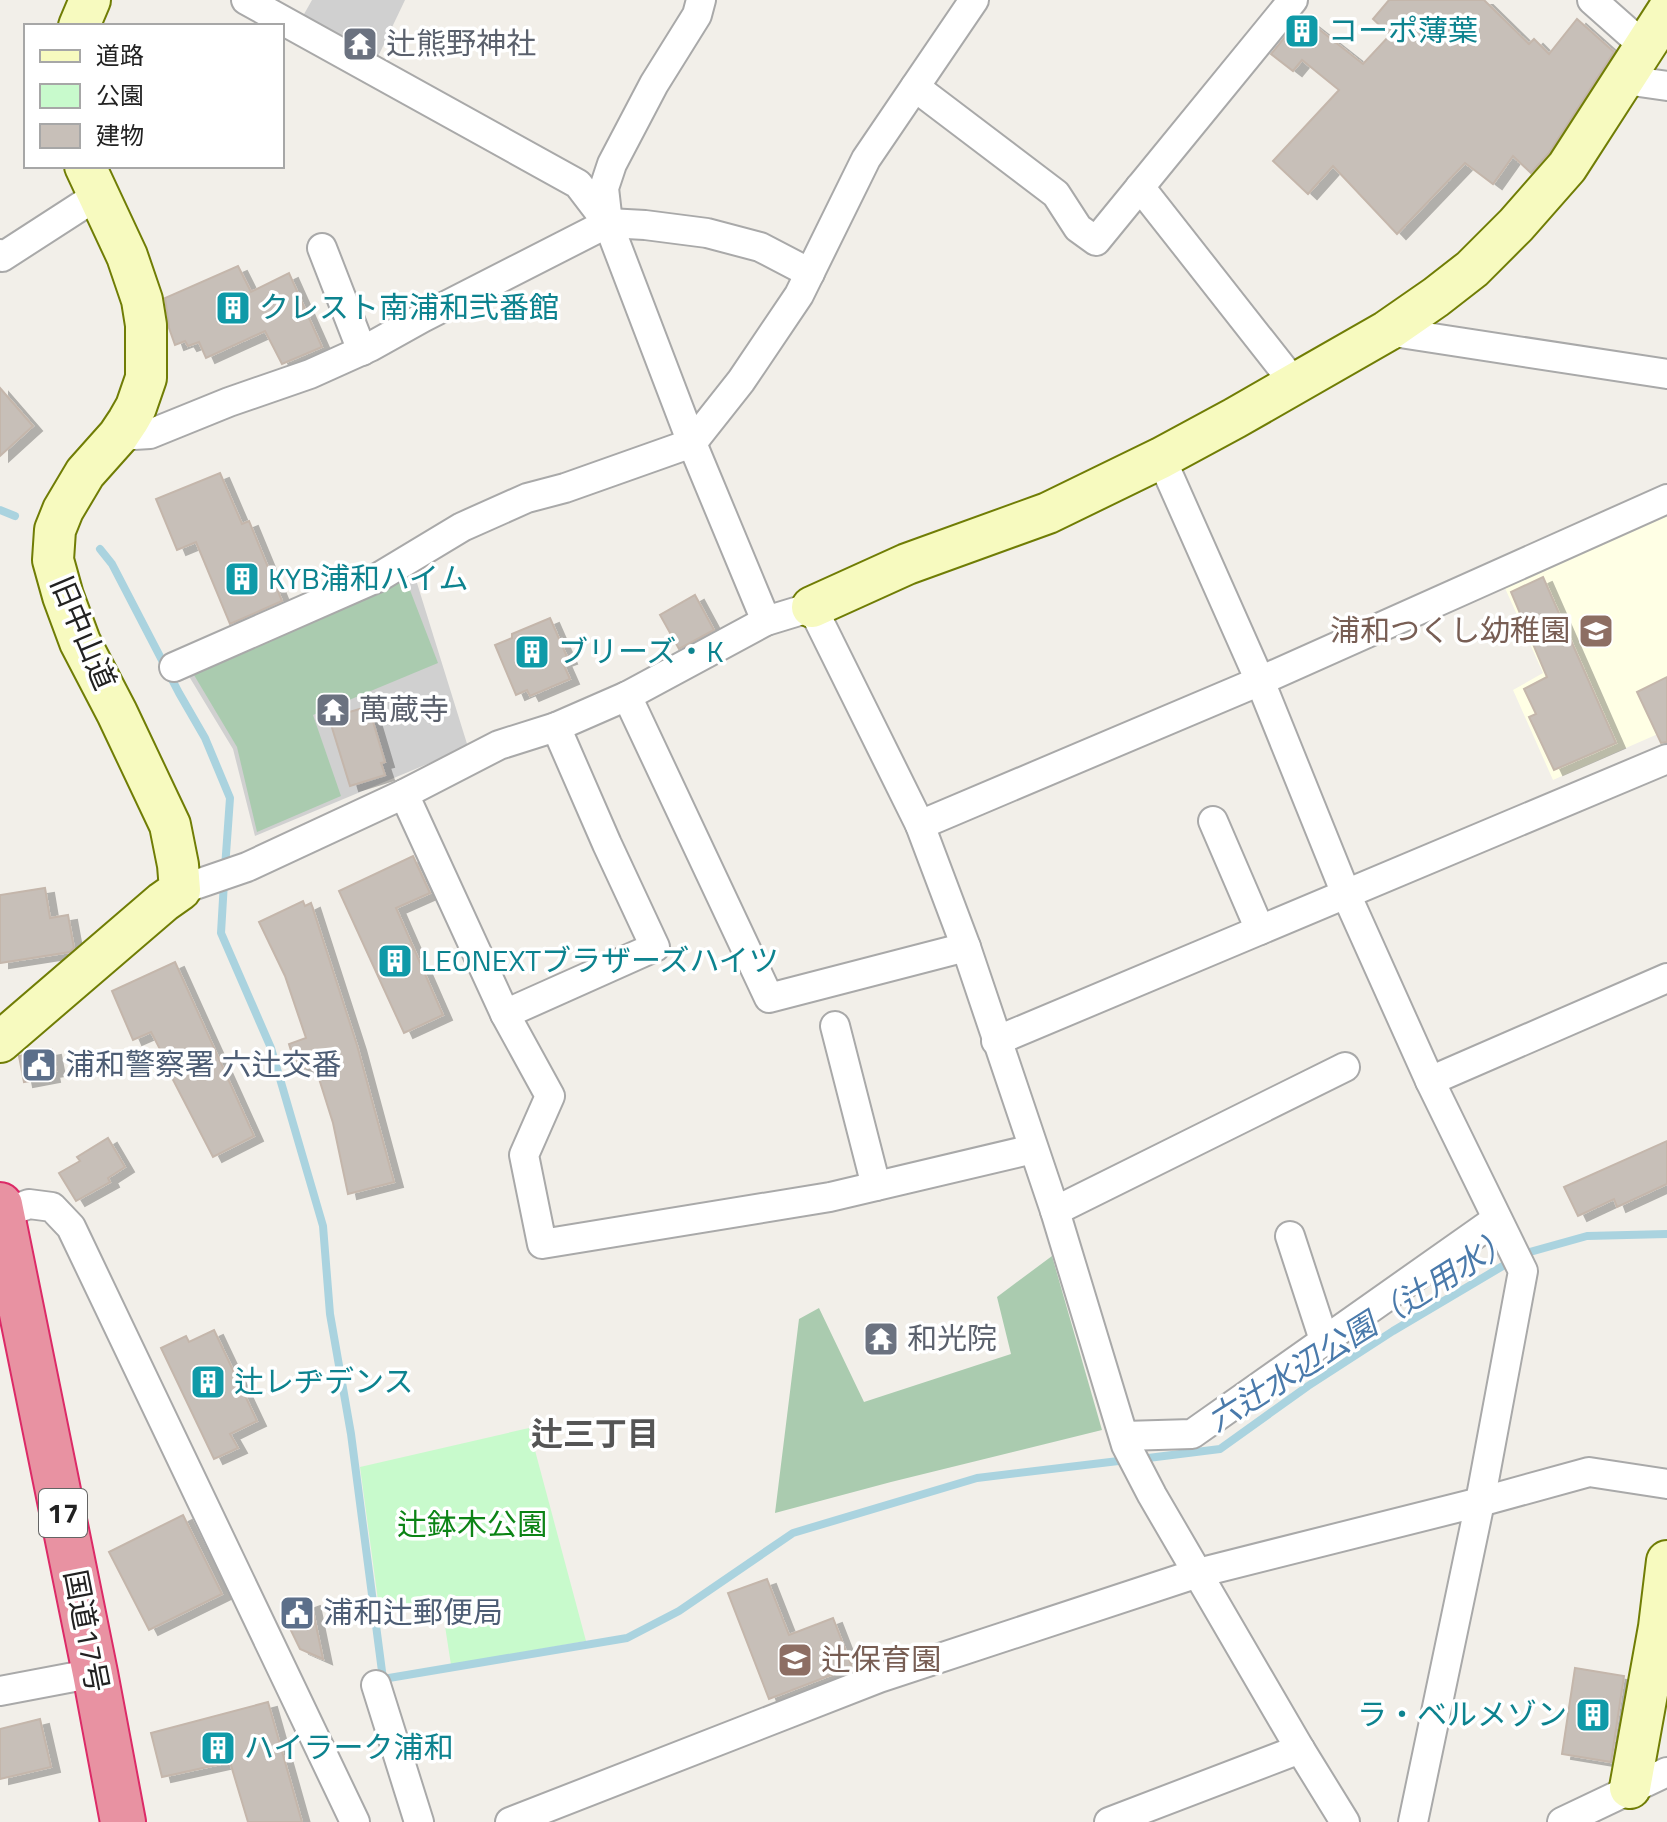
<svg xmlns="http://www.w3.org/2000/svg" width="1667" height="1822" font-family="'Titillium Web','Noto Sans JP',sans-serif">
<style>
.education{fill:#ffffe5}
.religious{fill:#d0d0d0}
.cemetery{fill:#aacbaf}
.park{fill:#c8facc}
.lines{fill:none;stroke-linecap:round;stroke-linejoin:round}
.stream{stroke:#aad3df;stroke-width:8}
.building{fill:#c7bfb8;stroke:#c4b6ab;stroke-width:2;filter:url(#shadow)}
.street-casing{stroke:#a9a9a9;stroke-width:32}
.secondary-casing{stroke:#707d05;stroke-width:44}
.highway-casing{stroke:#dc2a67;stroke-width:48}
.street{stroke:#fff;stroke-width:28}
.secondary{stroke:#f7fabf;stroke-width:40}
.highway{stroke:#e892a2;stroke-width:44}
.labels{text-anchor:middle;stroke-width:7;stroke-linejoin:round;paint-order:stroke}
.shield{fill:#fff;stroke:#646464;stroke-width:2}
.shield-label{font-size:28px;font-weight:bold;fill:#222}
.culture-label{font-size:30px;fill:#0d838f;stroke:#fff;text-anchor:start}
.worship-label{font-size:30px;fill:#5b616d;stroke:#fff;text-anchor:start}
.education-label{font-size:30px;fill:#785e54;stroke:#fff;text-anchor:end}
.street-label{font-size:30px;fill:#222;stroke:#fff}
.service-label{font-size:30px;fill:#4e5e75;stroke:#fff;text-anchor:start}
.park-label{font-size:30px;fill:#0c8416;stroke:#fff}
.water-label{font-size:32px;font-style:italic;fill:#4a7aab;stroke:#fff}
.neighbourhood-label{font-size:32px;font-weight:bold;fill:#555;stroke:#fff}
</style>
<defs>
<filter id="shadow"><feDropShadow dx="9" dy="5" stdDeviation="0" flood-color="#0004"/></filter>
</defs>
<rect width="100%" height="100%" fill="#f2efe9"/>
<path class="education" d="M1667,514V730L1553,780L1513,690L1543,673L1505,588Z"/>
<g class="religious">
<path d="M312,0H405L374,65L299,23Z"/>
<path d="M412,567L468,747L255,836L233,749L187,673Z"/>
</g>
<g class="cemetery">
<path d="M405,577L438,663L313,715L341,796L257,832L237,747L194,675Z"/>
<path d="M1052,1256L1102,1430L891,1482L775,1513L799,1319L819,1308L864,1402L1011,1354L997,1297Z"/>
</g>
<path class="park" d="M529,1428L586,1641L451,1665L441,1600L380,1615L360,1467Z"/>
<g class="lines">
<g class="stream">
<path d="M0,510L15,516"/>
<path d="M100,549L112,564L179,693L205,738L230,798L225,868"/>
<path d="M224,882L221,933L271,1048L323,1226L330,1314L351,1434L383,1679L627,1638L679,1611L793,1533L977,1478L1127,1460"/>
<path d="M1140,1459L1220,1449L1308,1386L1393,1331L1523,1254L1587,1236L1667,1234"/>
</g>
</g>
<g class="building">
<path d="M1389,0H1484L1529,44L1534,39L1549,54L1577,19L1614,52L1549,153L1531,173L1513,156L1493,184L1465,163L1397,234L1333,166L1308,194L1273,161L1339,90L1302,60L1293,71L1271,54L1302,16L1363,64L1390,35L1373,19Z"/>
<path d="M238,266L251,292L289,273L322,347L282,364L265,331L206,358L199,342L188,346L185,341L175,345L169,328L165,298Z"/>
<path d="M0,388L33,426L0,456Z"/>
<path d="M220,473L242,524L249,521L282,601L230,624L196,542L177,550L156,499Z"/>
<path d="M1543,577L1616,743L1554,770L1529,717L1536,714L1524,689L1547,677L1511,592Z"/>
<path d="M695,595L714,630L679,649L660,615Z"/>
<path d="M550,618L568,659L562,661L570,679L530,696L527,690L516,695L495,645L512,638V634Z"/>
<path d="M1667,677V742L1661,743L1637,692Z"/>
<path d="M363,708L366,717L371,715L385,762L381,763L385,775L350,786L329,718Z"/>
<path d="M413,856L430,893L396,908L443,1015L404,1033L339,891Z"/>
<path d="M45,888L50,918L68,915L74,948L70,952L0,963V895Z"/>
<path d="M303,901L305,906L311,903L357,1045L394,1182L348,1194L333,1123L315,1066L297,1070L289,1044L306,1038L285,976L259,922Z"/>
<path d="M175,962L254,1136L213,1157L171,1076L173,1074L151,1032L133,1040L112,991Z"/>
<path d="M52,1050L56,1071L50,1072L51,1077L24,1082L19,1056Z"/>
<path d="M108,1138L125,1167L108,1178L110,1182L76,1201L59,1173L80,1161L77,1157Z"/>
<path d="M1667,1141V1184L1617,1207L1614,1199L1578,1216L1564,1187Z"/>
<path d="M214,1330L257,1421L230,1434L238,1448L214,1459L161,1348L186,1336L189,1342Z"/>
<path d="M183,1515L222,1594L149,1630L109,1552Z"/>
<path d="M767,1579L789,1635L833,1618L852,1667L769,1699L728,1593Z"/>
<path d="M311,1601L323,1659L300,1649L282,1612Z"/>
<path d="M1575,1668L1624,1676L1611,1762L1562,1754Z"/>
<path d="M268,1702L302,1822H248L230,1762L162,1777L151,1733Z"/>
<path d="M40,1719L51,1767L0,1779V1729Z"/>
</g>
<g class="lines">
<defs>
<g id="street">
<path d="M246,0L578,184L607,222"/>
<path d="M701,0L697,15L654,84L612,164L604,188L608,223L692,443L766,621"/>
<path d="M1592,0L1645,47"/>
<path d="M1625,80L1667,86"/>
<path d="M915,87L1056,194L1078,228L1096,241L1293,0"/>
<path d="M1140,187L1295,384"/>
<path d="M322,248L362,351"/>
<path d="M0,254L2,257L98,195"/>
<path d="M1387,331L1667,374"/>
<path d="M118,436L150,434L229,402L310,374L370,347L422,318L608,223L645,225L707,233L760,247L810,273"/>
<path d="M1161,458L1260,681L1346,894L1430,1081L1523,1271L1480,1502L1413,1822"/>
<path d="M174,667L379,577L462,527L527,498L565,488L692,443L741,381L799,295L866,159L974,0"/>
<path d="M627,696L769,998L966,947"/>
<path d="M404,794L505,1014L550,1096L524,1155L542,1244L830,1197L1033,1149"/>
<path d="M1213,821L1260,930"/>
<path d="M920,825L1260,681L1667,499"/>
<path d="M180,890L247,867L404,794L499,745L556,727L627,696L766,621L812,607L920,825L966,947L1055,1211L1126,1445L1152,1495L1300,1749L1345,1822"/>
<path d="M505,1014L655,947L607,844L556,727"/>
<path d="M835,1026L876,1186"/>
<path d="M996,1041L1667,759"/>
<path d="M1430,1081L1667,978"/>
<path d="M1055,1211L1345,1067"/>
<path d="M2,1214L29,1204L52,1207L71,1227L355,1822"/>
<path d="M1290,1236L1324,1340"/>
<path d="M1124,1436L1192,1434L1497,1219"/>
<path d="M376,1685L419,1822"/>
<path d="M0,1691L95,1673"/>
<path d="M510,1822L879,1678L1198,1573L1480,1502L1589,1472L1667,1484"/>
<path d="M1109,1822L1300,1749"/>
<path d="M1562,1822L1667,1772"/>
</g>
<g id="secondary">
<path d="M79,26L90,0"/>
<path d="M812,607L907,564L1048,513L1161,458L1235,418L1387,331L1436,297L1472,269L1516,225L1567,167L1667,12"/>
<path d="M0,1042L163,902L180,890L178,865L170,825L117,713L80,642L63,596L53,560L55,530L63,510L85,473L118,436L128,421L136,407L146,378V325L142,300L127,256L85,166"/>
<path d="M1630,1788L1659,1627L1667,1561"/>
</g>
<path id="highway" d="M0,1205L95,1673L123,1822"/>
</defs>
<use href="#street" class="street-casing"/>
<use href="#secondary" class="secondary-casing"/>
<use href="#highway" class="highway-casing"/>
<use href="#street" class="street"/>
<use href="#secondary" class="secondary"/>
<use href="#highway" class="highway"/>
</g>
<defs>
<symbol id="building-square" viewBox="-11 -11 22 22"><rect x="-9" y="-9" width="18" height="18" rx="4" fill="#0f9aa8" stroke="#fff"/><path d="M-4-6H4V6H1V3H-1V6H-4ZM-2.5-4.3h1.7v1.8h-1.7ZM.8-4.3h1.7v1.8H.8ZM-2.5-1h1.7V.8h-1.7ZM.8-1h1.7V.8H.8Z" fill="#fff"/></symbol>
<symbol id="temple-square" viewBox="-11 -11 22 22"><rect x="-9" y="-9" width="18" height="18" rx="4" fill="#6b7280" stroke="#fff"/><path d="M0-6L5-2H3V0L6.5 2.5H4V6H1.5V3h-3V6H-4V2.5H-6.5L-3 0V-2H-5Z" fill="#fff"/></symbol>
<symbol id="school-square" viewBox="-11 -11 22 22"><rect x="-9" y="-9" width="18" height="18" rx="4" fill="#8d6e63" stroke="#fff"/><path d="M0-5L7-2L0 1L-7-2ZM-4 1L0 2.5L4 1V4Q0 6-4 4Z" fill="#fff"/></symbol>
<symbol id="civic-square" viewBox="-11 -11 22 22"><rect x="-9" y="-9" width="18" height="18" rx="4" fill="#5c6f8a" stroke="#fff"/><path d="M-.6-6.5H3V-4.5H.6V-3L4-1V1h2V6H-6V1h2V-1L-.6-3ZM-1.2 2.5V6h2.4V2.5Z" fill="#fff"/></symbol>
</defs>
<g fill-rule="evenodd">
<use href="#building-square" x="1282" y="11" width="40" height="40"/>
<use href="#temple-square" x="340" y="24" width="40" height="40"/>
<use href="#building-square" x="213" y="288" width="40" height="40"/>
<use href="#building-square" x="222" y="559" width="40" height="40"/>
<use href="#school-square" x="1576" y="611" width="40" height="40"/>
<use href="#building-square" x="512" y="632" width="40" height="40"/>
<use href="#temple-square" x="313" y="690" width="40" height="40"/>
<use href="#building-square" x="375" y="941" width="40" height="40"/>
<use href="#civic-square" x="19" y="1045" width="40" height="40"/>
<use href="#temple-square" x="861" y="1319" width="40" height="40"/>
<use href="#building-square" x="188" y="1362" width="40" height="40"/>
<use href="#civic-square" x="277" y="1593" width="40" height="40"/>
<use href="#school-square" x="775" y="1640" width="40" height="40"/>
<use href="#building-square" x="1573" y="1695" width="40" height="40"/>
<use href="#building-square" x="198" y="1728" width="40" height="40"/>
</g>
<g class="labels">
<rect class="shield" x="39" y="1489" width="48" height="48" rx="6"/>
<g class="shield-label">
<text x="63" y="1523">17</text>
</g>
<g class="culture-label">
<text x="1328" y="41">コーポ薄葉</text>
<text x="259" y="318">クレスト南浦和弐番館</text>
<text x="268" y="589">KYB浦和ハイム</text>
<text x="558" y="662">ブリーズ・K</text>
<text x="421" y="971">LEONEXTブラザーズハイツ</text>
<text x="234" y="1392">辻レヂデンス</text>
<text x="1567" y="1725" text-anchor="end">ラ・ベルメゾン</text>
<text x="244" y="1758">ハイラーク浦和</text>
</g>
<g class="worship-label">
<text x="386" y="54">辻熊野神社</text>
<text x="359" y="720">萬蔵寺</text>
<text x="907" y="1349">和光院</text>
</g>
<g class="education-label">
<text x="1570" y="641">浦和つくし幼稚園</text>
<text x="821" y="1670" text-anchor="start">辻保育園</text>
</g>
<g class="street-label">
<text transform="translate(83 633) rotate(67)" y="10">旧中山道</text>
<text transform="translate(86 1631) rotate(79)" y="10">国道17号</text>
</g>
<g class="service-label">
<text x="65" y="1075">浦和警察署 六辻交番</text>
<text x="323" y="1623">浦和辻郵便局</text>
</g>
<g class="park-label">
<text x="472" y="1535">辻鉢木公園</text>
</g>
<g class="water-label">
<text transform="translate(1360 1330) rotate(-32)" y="11">六辻水辺公園（辻用水）</text>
</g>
<g class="neighbourhood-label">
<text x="595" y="1445">辻三丁目</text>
</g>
</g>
<rect x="24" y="24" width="260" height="144" fill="#ffffff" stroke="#a7a7a7" stroke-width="2"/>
<rect x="40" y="50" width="40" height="12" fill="#f7fabf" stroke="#a7a7a7" stroke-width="2"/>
<text x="96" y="64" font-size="24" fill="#222222">道路</text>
<rect x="40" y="84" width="40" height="24" fill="#c8facc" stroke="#a7a7a7" stroke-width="2"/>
<text x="96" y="104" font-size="24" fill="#222222">公園</text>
<rect x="40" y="124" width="40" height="24" fill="#c7bfb8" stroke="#a7a7a7" stroke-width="2"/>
<text x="96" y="144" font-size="24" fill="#222222">建物</text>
</svg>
